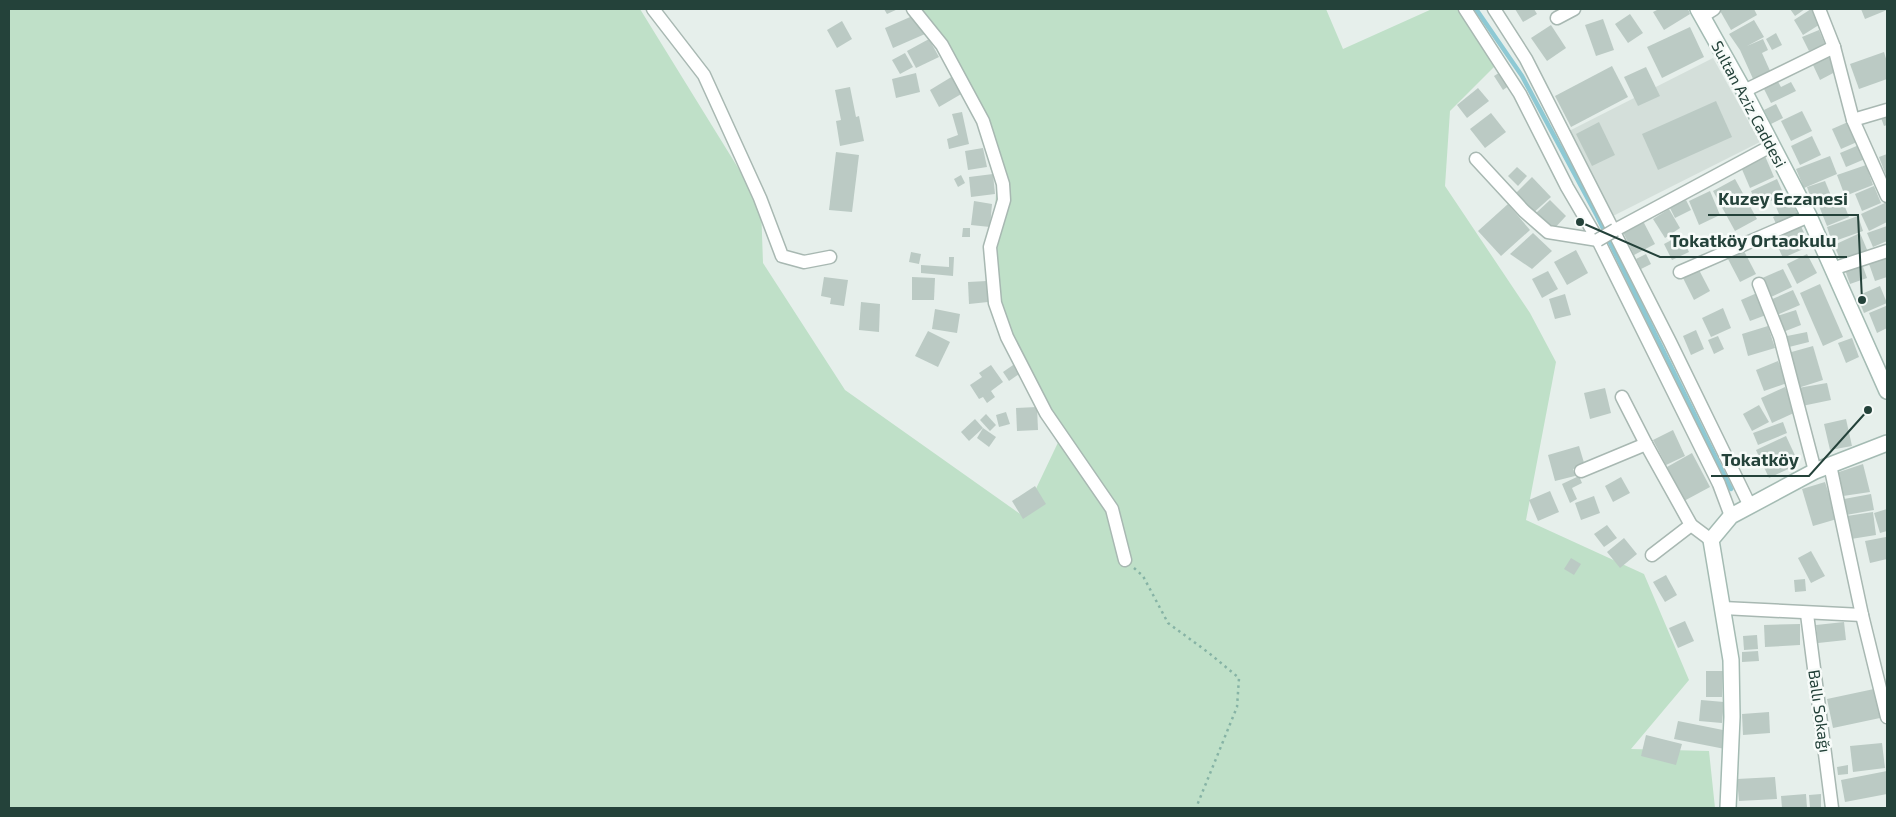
<svg xmlns="http://www.w3.org/2000/svg" width="1896" height="817" font-family="'Exo 2',sans-serif">
<style>
.built{fill:#d4dfda}
.green{fill:#bfe0c8}
.lines{fill:none;stroke-linecap:round;stroke-linejoin:round}
.stream{stroke:#8ec9d4;stroke-width:4.5}
.building{fill:#bbcac4}
.street-casing{stroke:#a8b8b2;stroke-width:15}
.secondary-casing{stroke:#a4bbb3;stroke-width:18}
.path{stroke:#86b3a5;stroke-width:2.5;stroke-dasharray:2.5 4;stroke-linecap:butt}
.street{stroke:#fff;stroke-width:12}
.secondary{stroke:#fff;stroke-width:15}
.street-bridge-casing{stroke:#a8b8b2;stroke-width:15;stroke-linecap:butt}
.street-bridge{stroke:#fff;stroke-width:12}
.labels{text-anchor:middle;stroke-width:5;stroke-linejoin:round;paint-order:stroke}
.street-label{font-size:16px;fill:#24423a;stroke:#f7fbf9}
.leader{fill:none;stroke:#24423a;stroke-width:2}
.callout-dot{fill:#24423a;stroke:#f7fbf9;stroke-width:2}
.callout-label{font-size:18px;text-anchor:middle;font-weight:bold;fill:#24423a;stroke:#f7fbf9;stroke-width:5;stroke-linejoin:round;paint-order:stroke}
</style>
<rect width="100%" height="100%" fill="#e6efeb"/>
<path class="built" d="M1713,58L1760,142L1613,216L1569,131Z"/>
<path class="green" d="M9,9H640L761,205L763,263L845,390L1023,516L1063,432L1022,361L990,291L998,162L918,9H1326L1343,49L1432,9H1457L1495,66L1450,111L1445,186L1530,313L1556,362L1526,520L1644,574L1689,680L1631,749L1709,751L1715,808H9Z"/>
<g class="lines">
<path class="stream" d="M1476,9L1522,76L1597,216L1731,489"/>
</g>
<g class="building">
<path d="M884,9H898L887,14Z"/>
<path d="M1515,9H1534L1537,14L1523,22Z"/>
<path d="M1659,9H1688L1690,14L1664,30L1653,12Z"/>
<path d="M1719,9H1754L1757,15L1731,30Z"/>
<path d="M1790,9H1805L1795,16Z"/>
<path d="M1811,9H1814L1822,23L1803,35L1794,20Z"/>
<path d="M1861,9H1886L1887,10L1865,19Z"/>
<path d="M917,14L925,34L893,48L885,28Z"/>
<path d="M1630,14L1643,33L1628,43L1615,24Z"/>
<path d="M1603,19L1614,50L1596,56L1585,25Z"/>
<path d="M1754,20L1764,37L1747,46L1763,39L1768,50L1762,53L1771,73L1754,81L1740,50L1729,34Z"/>
<path d="M842,21L852,39L837,48L827,30Z"/>
<path d="M1551,25L1566,48L1547,61L1531,38Z"/>
<path d="M1690,27L1704,57L1662,78L1647,47Z"/>
<path d="M1819,30L1825,44L1809,51L1802,37Z"/>
<path d="M1776,33L1782,45L1772,50L1766,39Z"/>
<path d="M929,39L939,57L916,68L907,51Z"/>
<path d="M1884,52L1887,62V79L1859,89L1850,64Z"/>
<path d="M905,53L913,67L900,74L892,60Z"/>
<path d="M1830,56L1837,71L1820,80L1813,65Z"/>
<path d="M1612,66L1628,97L1571,127L1555,96Z"/>
<path d="M1646,67L1660,96L1638,106L1624,77Z"/>
<path d="M1502,71L1510,85L1503,90L1494,76Z"/>
<path d="M916,73L920,92L896,98L892,79Z"/>
<path d="M953,76L963,93L939,107L930,90Z"/>
<path d="M1777,80L1781,87L1791,82L1796,91L1771,103L1763,87Z"/>
<path d="M850,87L856,117L859,116L864,141L840,146L836,121L841,120L835,90Z"/>
<path d="M1478,88L1489,101L1467,118L1457,105Z"/>
<path d="M1716,101L1732,137L1658,170L1642,134Z"/>
<path d="M1776,104L1783,118L1771,124L1764,110Z"/>
<path d="M1802,111L1812,131L1791,141L1781,121Z"/>
<path d="M962,112L969,144L949,149L947,139L958,135L952,114Z"/>
<path d="M1491,113L1506,132L1485,148L1470,129Z"/>
<path d="M1887,113V125L1884,126L1880,115Z"/>
<path d="M1599,122L1615,155L1592,166L1576,134Z"/>
<path d="M1848,122L1857,142L1841,149L1832,129Z"/>
<path d="M1812,136L1821,155L1800,165L1791,146Z"/>
<path d="M1859,145L1865,159L1846,167L1840,153Z"/>
<path d="M983,148L987,167L968,170L965,151Z"/>
<path d="M836,152L859,155L852,212L829,210Z"/>
<path d="M1887,154V178L1879,157Z"/>
<path d="M1765,156L1774,177L1750,188L1741,167Z"/>
<path d="M1830,156L1837,174L1804,188L1796,169Z"/>
<path d="M1866,165L1873,185L1845,196L1837,175Z"/>
<path d="M1517,167L1527,176L1518,186L1508,176Z"/>
<path d="M993,174L995,194L971,197L969,177Z"/>
<path d="M961,175L965,183L958,187L954,179Z"/>
<path d="M1532,177L1551,197L1532,214L1514,195Z"/>
<path d="M1735,179L1757,219L1735,231L1713,191Z"/>
<path d="M1777,179L1784,195L1758,207L1751,191Z"/>
<path d="M1825,181L1832,198L1813,204L1807,187Z"/>
<path d="M1874,186L1881,203L1862,211L1855,194Z"/>
<path d="M1710,191L1720,215L1699,225L1689,201Z"/>
<path d="M1789,195L1799,217L1777,226L1773,217L1779,214L1774,202Z"/>
<path d="M1841,197L1849,217L1827,226L1819,206Z"/>
<path d="M1550,200L1566,216L1553,230L1536,213Z"/>
<path d="M1686,200L1691,210L1675,218L1670,208Z"/>
<path d="M974,201L992,204L990,227L971,225Z"/>
<path d="M1887,202V222L1869,231L1861,214Z"/>
<path d="M1508,204L1530,230L1501,256L1478,231Z"/>
<path d="M1669,209L1680,228L1665,238L1653,219Z"/>
<path d="M1858,216L1863,231L1832,242L1827,227Z"/>
<path d="M1643,221L1655,244L1634,255L1623,232Z"/>
<path d="M1800,224L1810,246L1783,258L1773,236Z"/>
<path d="M1887,226V241L1873,247L1867,233Z"/>
<path d="M963,228H970V237H962Z"/>
<path d="M1533,233L1552,251L1532,269L1510,254Z"/>
<path d="M1860,233L1868,252L1842,264L1834,245Z"/>
<path d="M1681,235L1689,252L1672,260L1664,244Z"/>
<path d="M1576,250L1588,273L1567,285L1554,262Z"/>
<path d="M1744,251L1756,274L1740,282L1728,259Z"/>
<path d="M911,252L921,254L919,264L909,262Z"/>
<path d="M1646,254L1651,264L1641,269L1636,259Z"/>
<path d="M1807,254L1817,273L1797,284L1787,264Z"/>
<path d="M1887,255V277L1875,281L1868,261Z"/>
<path d="M949,257H954L953,276L921,273V265L949,267Z"/>
<path d="M1861,261L1867,278L1850,284L1844,267Z"/>
<path d="M1698,268L1710,291L1694,300L1682,276Z"/>
<path d="M1783,269L1792,287L1769,298L1760,279Z"/>
<path d="M1548,271L1558,289L1542,298L1532,279Z"/>
<path d="M824,277L848,280L844,306L830,304L831,298L821,296Z"/>
<path d="M912,277L935,278L934,300H912Z"/>
<path d="M987,281L988,302L969,304L968,282Z"/>
<path d="M1820,284L1843,337L1823,346L1800,293Z"/>
<path d="M1880,286L1887,303L1864,313L1857,296Z"/>
<path d="M1793,290L1800,305L1777,315L1770,300Z"/>
<path d="M1757,293L1766,315L1750,321L1741,300Z"/>
<path d="M1565,294L1571,315L1555,319L1549,299Z"/>
<path d="M861,302L880,304L879,332L859,330Z"/>
<path d="M1886,306L1887,309V328L1877,333L1869,313Z"/>
<path d="M1723,308L1731,328L1711,337L1702,318Z"/>
<path d="M935,309L960,314L957,333L932,329Z"/>
<path d="M1796,310L1801,325L1783,332L1777,316Z"/>
<path d="M1768,326L1775,348L1748,356L1742,334Z"/>
<path d="M1696,330L1704,349L1691,355L1683,336Z"/>
<path d="M928,331L950,342L938,367L915,356Z"/>
<path d="M1807,332L1809,342L1785,348L1782,337Z"/>
<path d="M1718,336L1724,349L1714,354L1708,340Z"/>
<path d="M1852,338L1859,357L1846,363L1838,343Z"/>
<path d="M1813,346L1823,380L1798,388L1788,353Z"/>
<path d="M1778,361L1787,383L1764,391L1756,370Z"/>
<path d="M1016,363L1022,372L1009,381L1003,372Z"/>
<path d="M991,365L1003,382L991,391L995,397L987,403L983,397L979,399L970,385L982,377L979,373Z"/>
<path d="M1827,383L1831,400L1802,406L1798,388Z"/>
<path d="M1785,387L1796,412L1772,423L1761,398Z"/>
<path d="M1605,388L1611,413L1590,419L1584,393Z"/>
<path d="M1759,405L1769,422L1752,431L1743,414Z"/>
<path d="M1037,407L1038,430L1017,431L1016,408Z"/>
<path d="M1006,412L1010,424L999,427L996,415Z"/>
<path d="M986,414L996,425L990,431L980,420Z"/>
<path d="M975,419L983,428L969,441L961,432Z"/>
<path d="M1846,419L1852,446L1830,450L1824,424Z"/>
<path d="M1783,422L1787,433L1758,445L1753,433Z"/>
<path d="M983,428L996,437L989,447L977,438Z"/>
<path d="M1673,430L1685,456L1666,465L1653,440Z"/>
<path d="M1786,436L1799,464L1769,478L1756,450Z"/>
<path d="M1579,446L1585,466L1573,469L1575,476L1555,481L1548,455Z"/>
<path d="M1692,453L1710,487L1684,501L1667,467Z"/>
<path d="M1863,464L1870,492L1843,496L1836,473Z"/>
<path d="M1579,476L1582,483L1572,488L1577,499L1570,503L1562,484Z"/>
<path d="M1621,477L1630,493L1613,502L1605,486Z"/>
<path d="M1825,482L1837,519L1813,526L1802,489Z"/>
<path d="M1035,486L1046,504L1023,519L1012,501Z"/>
<path d="M1550,491L1559,512L1538,521L1529,500Z"/>
<path d="M1871,494L1874,510L1846,515L1844,499Z"/>
<path d="M1594,496L1600,513L1581,520L1575,503Z"/>
<path d="M1887,509V531L1880,533L1874,513Z"/>
<path d="M1873,512L1876,535L1851,539L1847,516Z"/>
<path d="M1607,525L1617,538L1604,547L1594,534Z"/>
<path d="M1886,537L1887,559L1870,563L1865,541Z"/>
<path d="M1624,538L1637,554L1620,568L1607,552Z"/>
<path d="M1811,551L1825,576L1811,583L1798,558Z"/>
<path d="M1571,558L1581,564L1574,575L1564,569Z"/>
<path d="M1666,575L1677,595L1665,602L1653,582Z"/>
<path d="M1805,579L1806,591L1795,592L1794,580Z"/>
<path d="M1685,621L1694,641L1678,648L1669,628Z"/>
<path d="M1844,622L1846,640L1818,643L1816,625Z"/>
<path d="M1800,624V645L1765,647L1764,625Z"/>
<path d="M1757,635L1758,649L1744,650L1743,636Z"/>
<path d="M1758,651L1759,661L1742,662V652Z"/>
<path d="M1706,671H1723L1722,697H1706Z"/>
<path d="M1874,689L1880,718L1833,728L1827,699Z"/>
<path d="M1701,700L1724,702L1722,723L1699,721Z"/>
<path d="M1769,712L1770,733L1743,735L1742,714Z"/>
<path d="M1678,721L1728,731L1725,749L1674,739Z"/>
<path d="M1646,735L1682,744L1676,765L1641,756Z"/>
<path d="M1882,743L1885,768L1853,772L1850,746Z"/>
<path d="M1848,765V774L1838,775L1837,767Z"/>
<path d="M1887,771V794L1845,802L1841,780Z"/>
<path d="M1775,777L1777,799L1739,801L1737,779Z"/>
<path d="M1806,794L1807,808H1782L1781,796Z"/>
<path d="M1821,794V808H1810L1809,795Z"/>
</g>
<g class="lines">
<defs>
<g id="street">
<path d="M653,9L704,75L760,198L782,256L804,262L830,257"/>
<path d="M913,9L942,45L983,121L1003,184L1004,200L990,247L995,303L1007,337L1046,413L1112,509L1125,560"/>
<path d="M1465,9L1520,94L1567,187L1598,240L1719,484L1731,516"/>
<path d="M1494,9L1526,59L1670,342L1750,506"/>
<path d="M1819,9L1834,47L1853,120L1887,196"/>
<path d="M1703,16L1714,9"/>
<path d="M1557,18L1574,9"/>
<path d="M1744,91L1834,47"/>
<path d="M1853,120L1887,110"/>
<path d="M1476,159L1524,211L1548,232L1598,240"/>
<path d="M1615,230L1771,146"/>
<path d="M1832,269L1887,251"/>
<path d="M1680,272L1809,216"/>
<path d="M1759,284L1780,337L1815,471"/>
<path d="M1622,397L1646,444L1691,525L1711,540"/>
<path d="M1830,465L1862,615L1887,717"/>
<path d="M1581,471L1646,444"/>
<path d="M1652,555L1691,525"/>
<path d="M1723,608L1862,615"/>
<path d="M1807,614L1832,808"/>
</g>
<g id="secondary">
<path d="M1698,9L1744,91L1809,216L1887,391"/>
<path d="M1728,808L1732,717L1731,660L1711,540L1731,516L1815,471L1887,443"/>
</g>
</defs>
<use href="#street" class="street-casing"/>
<use href="#secondary" class="secondary-casing"/>
<path class="path" d="M1134,568L1143,576L1168,623L1209,653L1239,678L1237,707L1196,808"/>
<use href="#street" class="street"/>
<use href="#secondary" class="secondary"/>
<defs>
<path id="street-bridge" d="M1598,240L1615,230"/>
</defs>
<use href="#street-bridge" class="street-bridge-casing"/>
<use href="#street-bridge" class="street-bridge"/>
</g>
<g class="labels">
<g class="street-label">
<text transform="translate(1749 104) rotate(62)" y="6">Sultan Aziz Caddesi</text>
<text transform="translate(1820 711) rotate(82)" y="6">Ballı Sokağı</text>
</g>
</g>
<path class="leader" d="M1862 300L1858 215H1708M1580 222L1660 257H1847M1868 410L1809 476H1711"/>
<g class="callout-dot">
<circle cx="1862" cy="300" r="5"/>
<circle cx="1580" cy="222" r="5"/>
<circle cx="1868" cy="410" r="5"/>
</g>
<g class="callout-label">
<text x="1783" y="205">Kuzey Eczanesi</text>
<text x="1753" y="247">Tokatköy Ortaokulu</text>
<text x="1760" y="466">Tokatköy</text>
</g>
<rect width="1896" height="817" fill="none" stroke="#24423a" stroke-width="20"/>
</svg>
